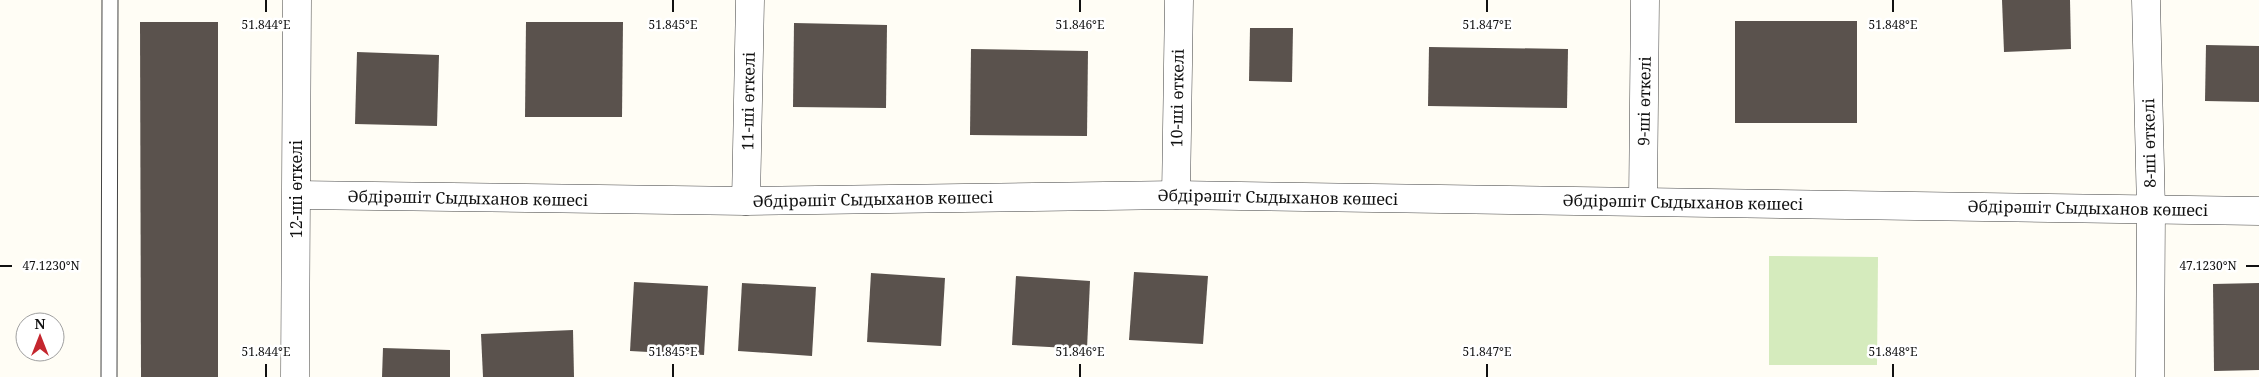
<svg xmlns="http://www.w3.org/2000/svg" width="2259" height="377" font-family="'Noto Serif',serif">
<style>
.green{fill:#d5ebbd}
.building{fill:#5a524d}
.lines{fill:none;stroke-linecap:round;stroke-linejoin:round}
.lane-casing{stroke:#444;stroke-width:17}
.street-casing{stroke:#444;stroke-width:29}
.lane{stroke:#fff;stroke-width:15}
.street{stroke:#fff;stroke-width:28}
.ticks{fill:none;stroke:#111;stroke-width:2}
.labels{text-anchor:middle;stroke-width:5;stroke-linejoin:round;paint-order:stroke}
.street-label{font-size:16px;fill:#111;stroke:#fff}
.ticks-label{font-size:12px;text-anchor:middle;fill:#111;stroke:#fff;stroke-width:5;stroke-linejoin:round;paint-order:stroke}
</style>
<rect width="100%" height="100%" fill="#fffdf5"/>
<path class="green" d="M1769,256L1878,257L1877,365H1769Z"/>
<g class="building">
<path d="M2002,0H2070L2071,49L2004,52Z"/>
<rect x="1735" y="21" width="122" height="102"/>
<path d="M140,22H218V377H141Z"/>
<path d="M526,22H623L622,117H525Z"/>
<path d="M794,23L887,25L886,108L793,107Z"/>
<path d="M1250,28H1293L1292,82L1249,81Z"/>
<path d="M2206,45L2259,46V102L2205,101Z"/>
<path d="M1429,47L1568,49L1567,108L1428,106Z"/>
<path d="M971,49L1088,51L1087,136L970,135Z"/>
<path d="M357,52L439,55L437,126L355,124Z"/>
<path d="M1134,272L1208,276L1203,344L1129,340Z"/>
<path d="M871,273L945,278L941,346L867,342Z"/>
<path d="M1016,276L1090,281L1087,349L1012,345Z"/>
<path d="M634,282L708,286L704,355L630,351Z"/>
<path d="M742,283L816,287L812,356L738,351Z"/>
<path d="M2259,283V370L2214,371L2213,284Z"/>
<path d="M573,330L574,377H483L481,334Z"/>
<path d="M383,348L450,350V377H382Z"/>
</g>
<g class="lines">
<defs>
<path id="lane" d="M109,377L110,0"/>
<g id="street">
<path d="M2146,0L2151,210L2150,377"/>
<path d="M297,195L746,201L1176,195L2259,211"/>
<path d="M1176,195L1179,0"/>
<path d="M746,201L750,0"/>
<path d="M1643,201L1645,0"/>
<path d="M295,377L297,0"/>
</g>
</defs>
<use href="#lane" class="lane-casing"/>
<use href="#street" class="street-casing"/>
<use href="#lane" class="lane"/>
<use href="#street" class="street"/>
</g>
<path class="ticks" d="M266,0V12M673,0V12M1080,0V12M1487,0V12M1893,0V12M0,266H12M2246,266H2259M266,364V377M673,364V377M1080,364V377M1487,364V377M1893,364V377"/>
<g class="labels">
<g class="street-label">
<text transform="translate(1177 98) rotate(-89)" y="6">10-ші өткелі</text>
<text transform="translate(748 101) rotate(-89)" y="6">11-ші өткелі</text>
<text transform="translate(1644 101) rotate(-89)" y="6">9-ші өткелі</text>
<text transform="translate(2149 143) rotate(-91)" y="6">8-ші өткелі</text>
<text transform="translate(296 189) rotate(-90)" y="6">12-ші өткелі</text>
<text transform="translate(1278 197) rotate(1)" y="6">Әбдірәшіт Сыдыханов көшесі</text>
<text transform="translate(468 198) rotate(1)" y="6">Әбдірәшіт Сыдыханов көшесі</text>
<text transform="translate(873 199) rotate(-1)" y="6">Әбдірәшіт Сыдыханов көшесі</text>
<text transform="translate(1683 202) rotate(1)" y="6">Әбдірәшіт Сыдыханов көшесі</text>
<text transform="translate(2088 208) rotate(1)" y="6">Әбдірәшіт Сыдыханов көшесі</text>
</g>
</g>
<g class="ticks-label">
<text x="266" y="29">51.844°E</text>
<text x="673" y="29">51.845°E</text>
<text x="1080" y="29">51.846°E</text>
<text x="1487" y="29">51.847°E</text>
<text x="1893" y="29">51.848°E</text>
<text x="51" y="270">47.1230°N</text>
<text x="2208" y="270">47.1230°N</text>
<text x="266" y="356">51.844°E</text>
<text x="673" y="356">51.845°E</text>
<text x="1080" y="356">51.846°E</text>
<text x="1487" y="356">51.847°E</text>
<text x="1893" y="356">51.848°E</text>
</g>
<g transform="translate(40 337)"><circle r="24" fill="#ffffff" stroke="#a0a0a0"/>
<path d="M0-4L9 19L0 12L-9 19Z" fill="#c4262e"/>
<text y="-8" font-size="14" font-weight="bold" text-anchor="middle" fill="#111111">N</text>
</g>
</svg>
